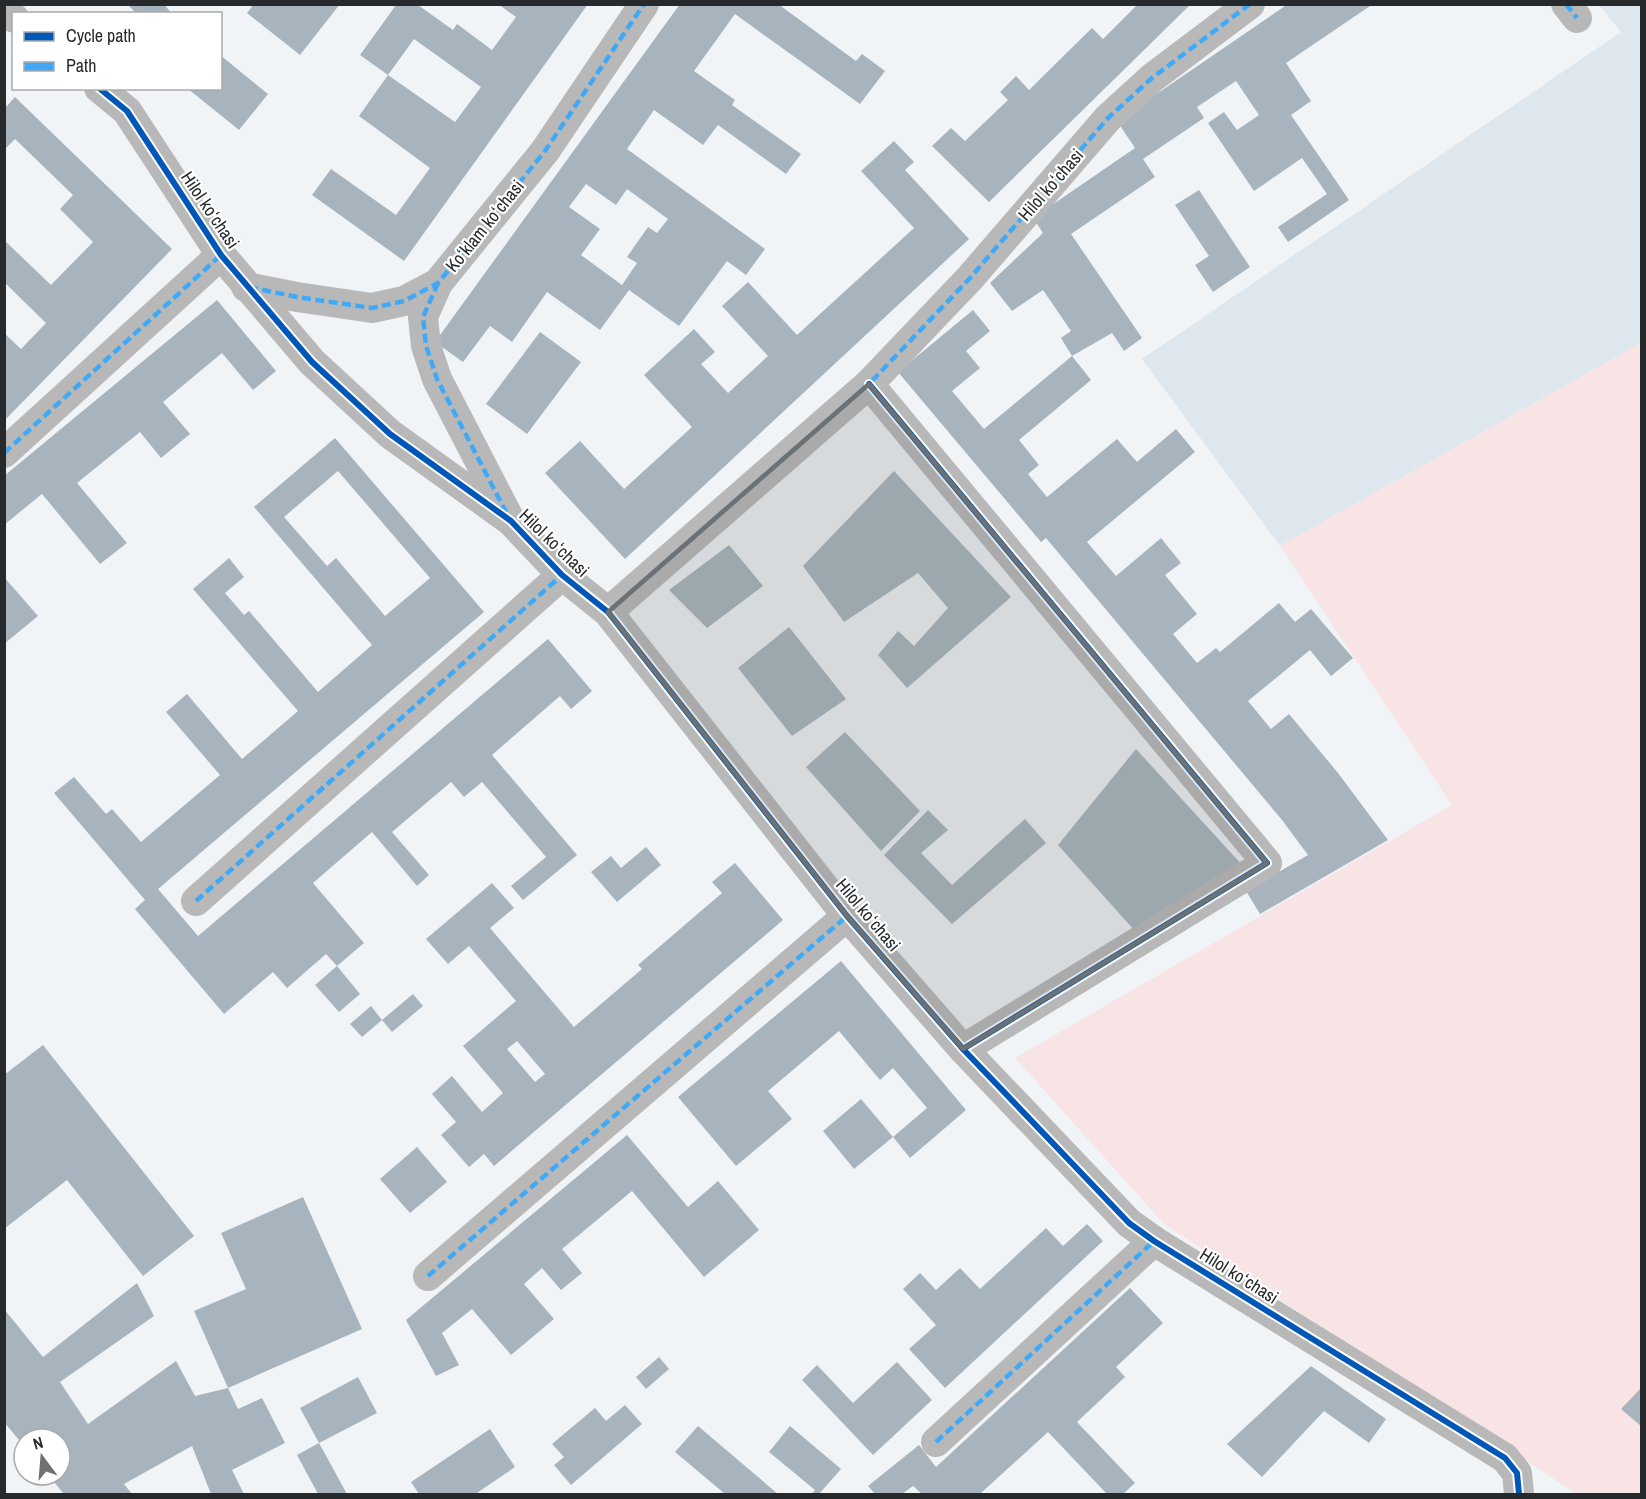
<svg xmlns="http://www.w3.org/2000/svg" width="1646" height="1499" font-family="'Archivo Narrow',sans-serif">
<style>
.built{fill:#dee7ee}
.green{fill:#f8e3e5}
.building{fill:#a8b4bd;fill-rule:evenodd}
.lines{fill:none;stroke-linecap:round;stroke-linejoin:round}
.street{stroke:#b9b8b9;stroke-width:30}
.quiet{stroke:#3fa9f5;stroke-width:4.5;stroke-dasharray:9 4.5;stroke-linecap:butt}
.cycleway-casing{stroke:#fff;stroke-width:10}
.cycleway{stroke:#0057b8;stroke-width:6}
.marked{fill:#6d7173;fill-opacity:0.2;stroke:#6d7173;stroke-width:4.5;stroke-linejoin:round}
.labels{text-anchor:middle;stroke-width:4.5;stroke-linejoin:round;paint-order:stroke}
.street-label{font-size:18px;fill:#272a2c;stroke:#fff}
</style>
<rect width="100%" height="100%" fill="#f0f4f7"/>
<path class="built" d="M1599,5H1641V343L1280,546L1142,359L1621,32Z"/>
<path class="green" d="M1641,343V1494H1577L1164,1224L1015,1058L1452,805L1280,546Z"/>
<g class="building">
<path d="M127,4H164L172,14H137Z"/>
<path d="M254,4H340L300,55L247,13Z"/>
<path d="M498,4H588L404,261L312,195L331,169L396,215L430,168L359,116L388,75L455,122L481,87L414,39L388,75L360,55L396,5H418L453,30L457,24L492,50L516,17Z"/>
<path d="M680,4H778L856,61L862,54L885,71L860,104L735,14L694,71L735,100L732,105L801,154L786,174L718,125L703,145L654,110L627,149L765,249L746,275L727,261L679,326L629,290L600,330L547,292L512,342L490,326L463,362L435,342ZM586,184L616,205L627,189L668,219L657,233L648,227L627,257L637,263L622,285L581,255L600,229L569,207Z"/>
<path d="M1138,4H1191L989,202L932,146L951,128L965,141L1008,100L1000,92L1016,76L1029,90L1092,28L1103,39Z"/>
<path d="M1288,4H1373L1286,63L1311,101L1291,115L1349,200L1288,242L1278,227L1327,194L1302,158L1254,191L1208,123L1224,112L1237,130L1259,115L1236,81L1197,107L1204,118L1143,159L1155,177L1071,234L1142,338L1124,351L1112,333L1072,356L1061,338L1071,331L1043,290L1012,311L990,283L1043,233L1033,218L1135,148L1117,121Z"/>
<path d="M220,55L268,94L239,130L187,88H220Z"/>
<path d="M15,97L172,249L4,421V333L21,349L46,323L4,282V240L51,285L93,242L60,209L73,195L15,139L5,149V108Z"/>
<path d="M894,141L914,162L905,170L969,239L625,559L545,473L580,441L624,489L692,427L644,375L694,329L715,352L701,364L728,393L768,356L722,306L748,282L797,335L914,228L861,171Z"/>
<path d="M1199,190L1250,267L1213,292L1195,265L1209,256L1175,205Z"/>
<path d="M217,300L276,371L253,390L222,353L163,402L190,434L161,458L140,432L77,483L127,543L100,564L42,494L4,525V476Z"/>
<path d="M973,310L990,331L966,351L980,368L952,391L984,429L1072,356L1091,380L1019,440L1039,465L1028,474L1047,497L1117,439L1137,462L1176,429L1195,452L1087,542L1116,576L1161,538L1181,563L1165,575L1197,614L1173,634L1197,663L1216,648L1220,652L1279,603L1295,622L1311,609L1353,658L1331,676L1310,650L1248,701L1271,729L1289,714L1338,773L1388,840L1260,914L1246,891L1308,855L1282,820L1046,538L1041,542L898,372Z"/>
<path d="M540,332L581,362L527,434L486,404Z"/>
<path d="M335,438L484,612L158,889L198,936L548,639L592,691L571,709L560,696L492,755L577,855L523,900L511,886L546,857L482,782L464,797L451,782L392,832L429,875L417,886L372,832L313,883L364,943L337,966L326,954L287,988L273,972L224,1014L135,909L145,900L54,793L74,777L106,814L112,809L141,842L220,775L166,712L187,694L242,759L298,711L193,589L229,558L244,577L225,593L244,615L249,611L318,692L372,645L254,507ZM338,471L430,578L385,616L336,558L327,566L284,517Z"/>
<path d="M894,471L1011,597L907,688L878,655L898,631L914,646L948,608L918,573L844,622L803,566Z"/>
<path d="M729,545L763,586L707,628L669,590Z"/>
<path d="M4,577L38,616L4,644Z"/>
<path d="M789,627L846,699L792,736L738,668Z"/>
<path d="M845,732L920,811L881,851L806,767Z"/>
<path d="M1136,749L1243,866L1135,931L1058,845Z"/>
<path d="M928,810L948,830L921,853L952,885L1025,819L1046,843L952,924L884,855Z"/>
<path d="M646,847L661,865L617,902L591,872L611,856L621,868Z"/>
<path d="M735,863L783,920L494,1166L484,1154L469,1167L441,1135L456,1122L432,1094L452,1076L482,1112L503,1093L463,1046L516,1001L469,946L448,964L426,939L492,883L514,908L490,928L574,1027L642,969L638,965L722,893L712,882ZM517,1041L545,1074L535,1082L507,1049Z"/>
<path d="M841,961L966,1110L910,1158L893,1137L854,1169L823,1131L861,1099L893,1137L927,1108L893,1068L880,1080L839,1031L768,1091L792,1119L736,1166L678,1097Z"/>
<path d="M337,966L360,994L339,1012L315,985Z"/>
<path d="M413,994L423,1006L392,1032L382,1020Z"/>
<path d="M371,1006L382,1020L362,1037L350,1024Z"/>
<path d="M43,1045L194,1236L143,1276L67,1180L4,1229V1075Z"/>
<path d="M627,1135L688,1207L718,1181L759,1230L704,1277L632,1191L562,1249L582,1273L561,1290L542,1268L524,1284L554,1319L511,1355L472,1309L442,1333L459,1365L436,1376L406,1320Z"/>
<path d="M417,1147L447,1182L410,1213L380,1179Z"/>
<path d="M303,1197L362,1329L228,1388L194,1311L246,1289L221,1233Z"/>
<path d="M1087,1224L1103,1241L945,1388L909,1349L936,1325L903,1289L920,1273L936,1290L960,1268L980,1289L1046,1228L1063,1246Z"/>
<path d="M137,1283L154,1316L60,1382L88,1424L176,1361L195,1396L228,1388L238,1409L262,1398L285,1443L232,1470L244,1494H211L192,1446L124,1484L132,1494H64L48,1475H60V1439H24V1446L4,1422V1309L43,1357Z"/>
<path d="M1130,1288L1163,1323L1116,1367L1125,1377L1077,1422L1135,1483L1123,1494H1107L1048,1432L980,1494H922L913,1486L902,1494H875L868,1486L919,1445L936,1467Z"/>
<path d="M659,1357L669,1369L646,1389L636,1377Z"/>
<path d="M897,1362L932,1400L873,1455L802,1380L817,1365L853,1403Z"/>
<path d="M1311,1366L1386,1419L1369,1443L1324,1411L1262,1477L1227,1444Z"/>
<path d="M358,1377L377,1413L319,1443L300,1408Z"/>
<path d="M1642,1387V1427L1621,1409Z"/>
<path d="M625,1405L642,1424L571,1485L554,1465L564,1457L552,1444L595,1408L606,1421Z"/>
<path d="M698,1426L778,1494H725L675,1452Z"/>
<path d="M790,1426L841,1469L819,1494H812L815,1490L769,1452Z"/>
<path d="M490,1429L515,1467L477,1493L478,1494H419L411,1482Z"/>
<path d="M319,1443L347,1494H318L297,1455Z"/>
</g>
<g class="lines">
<g class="street">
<path d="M1566,4L1577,18"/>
<path d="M4,11L14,18"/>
<path d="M99,88L127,111L221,255L312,362L390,434L511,521L562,575L608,612L847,916L963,1049L1129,1223L1154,1241L1505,1458L1517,1473L1519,1494"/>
<path d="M438,283L423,317L426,346L437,379L508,516"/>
<path d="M246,287L297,297L372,308L404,301L438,283L545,151L644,4"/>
<path d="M869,384L1267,863L963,1049"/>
<path d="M4,453L221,255"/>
<path d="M608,612L869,384L970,278L1108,118L1152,78L1250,4"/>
<path d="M196,901L562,575"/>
<path d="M428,1276L847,916"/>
<path d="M936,1442L1154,1241"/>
</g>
<g class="quiet">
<path d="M1566,4L1577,18"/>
<path d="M438,283L423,317L426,346L437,379L508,516"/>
<path d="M249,287L297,297L372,308L404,301L438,283L545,151L644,4"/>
<path d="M4,453L221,255"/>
<path d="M608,612L869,384L970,278L1108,118L1152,78L1250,4"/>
<path d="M196,901L562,575"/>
<path d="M428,1276L847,916"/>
<path d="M936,1442L1154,1241"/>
</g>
<defs>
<g id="cycleway">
<path d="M99,88L127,111L221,255L312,362L390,434L511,521L562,575L608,612L847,916L963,1049L1129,1223L1154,1241L1505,1458L1517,1473L1519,1494"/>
<path d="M869,384L1267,863L963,1049"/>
</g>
</defs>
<use href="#cycleway" class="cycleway-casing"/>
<use href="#cycleway" class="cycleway"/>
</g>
<path class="marked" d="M869,384L1267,863L963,1049L847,916L608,612Z"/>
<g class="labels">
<g class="street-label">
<text transform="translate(1051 185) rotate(-49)" y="6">Hilol koʻchasi</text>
<text transform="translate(210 210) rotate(56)" y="6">Hilol koʻchasi</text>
<text transform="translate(485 226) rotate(-51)" y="6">Koʻklam koʻchasi</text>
<text transform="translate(554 543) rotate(44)" y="6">Hilol koʻchasi</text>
<text transform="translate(868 915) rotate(50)" y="6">Hilol koʻchasi</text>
<text transform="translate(1239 1276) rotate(32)" y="6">Hilol koʻchasi</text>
</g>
</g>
<rect width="1646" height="1499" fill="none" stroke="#272a2c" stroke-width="12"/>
<rect x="12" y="12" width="210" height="78" fill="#ffffff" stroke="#a9aaab" stroke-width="1.5"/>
<rect x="24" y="32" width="30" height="9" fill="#0057b8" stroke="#a9aaab" stroke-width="1.5"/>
<text x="66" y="42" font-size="18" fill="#272a2c">Cycle path</text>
<rect x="24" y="62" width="30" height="9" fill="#3fa9f5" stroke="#a9aaab" stroke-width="1.5"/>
<text x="66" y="72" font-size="18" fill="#272a2c">Path</text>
<g transform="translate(42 1457) rotate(344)"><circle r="28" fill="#ffffff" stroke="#a9aaab" stroke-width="1.5"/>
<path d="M0-4.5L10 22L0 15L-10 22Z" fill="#6d7173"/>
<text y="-9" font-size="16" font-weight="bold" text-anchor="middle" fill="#272a2c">N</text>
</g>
</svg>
